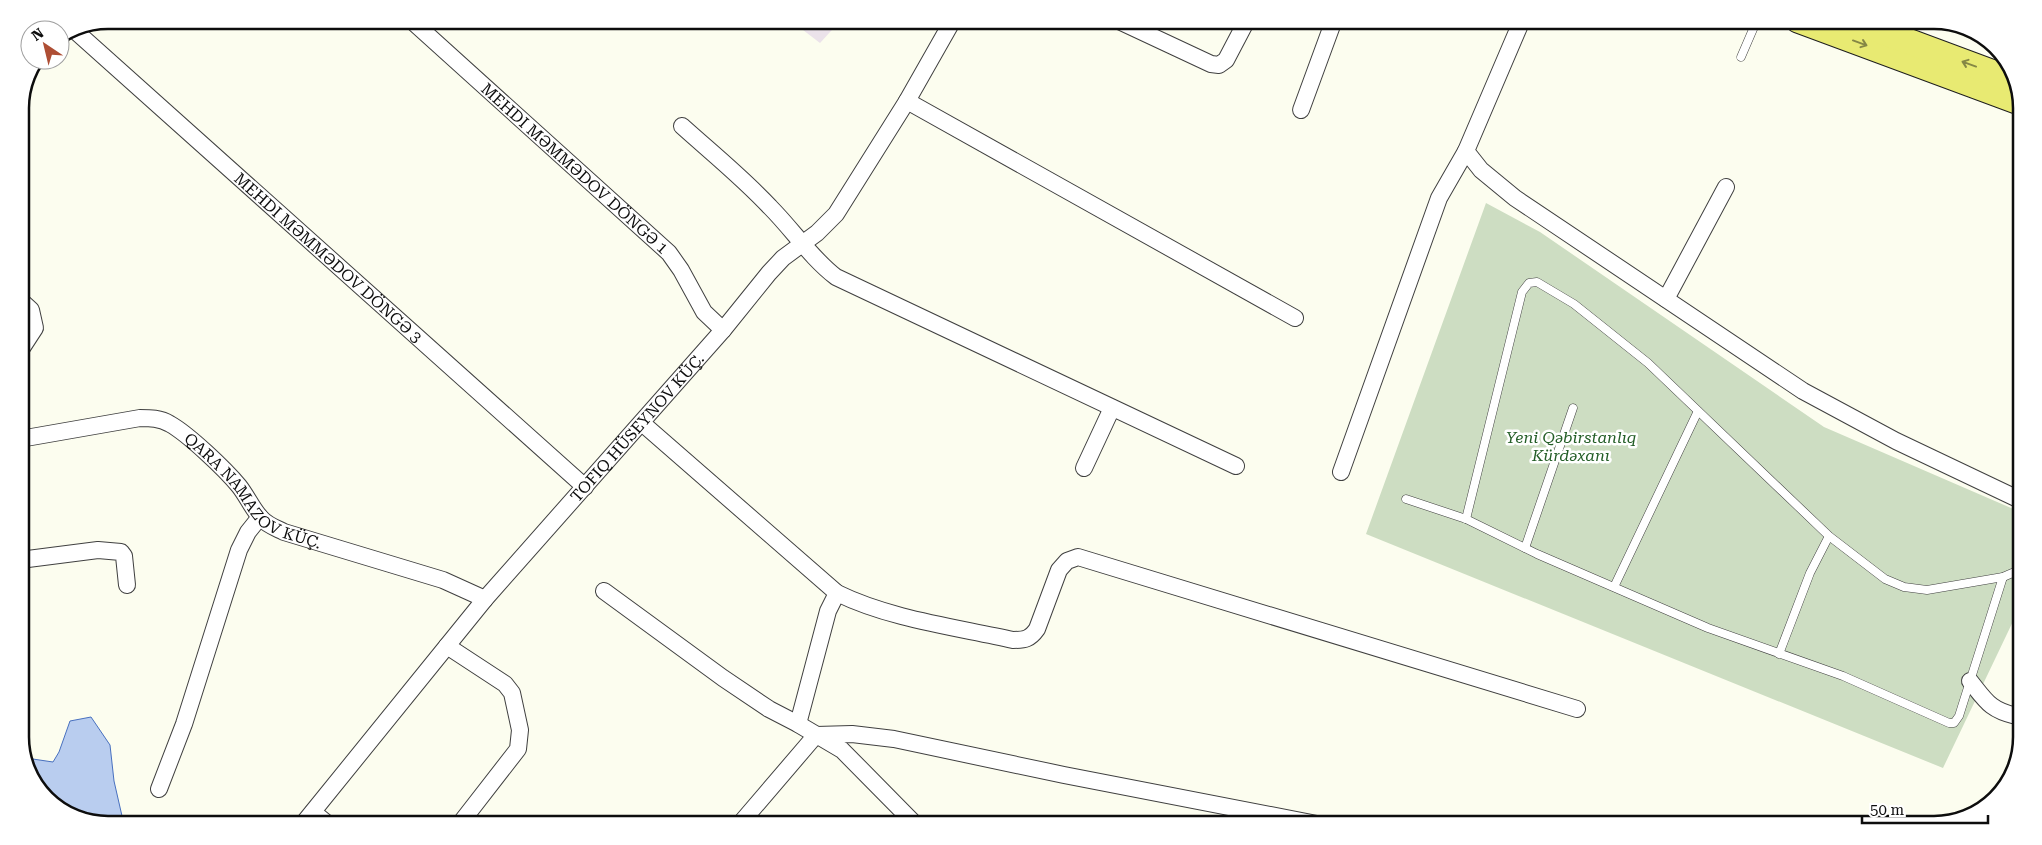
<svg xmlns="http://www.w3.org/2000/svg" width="2042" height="845" font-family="'Roboto Serif',serif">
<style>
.industrial{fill:#ebe2ea}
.cemetery{fill:#cdddc2}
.water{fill:#b9cdef;stroke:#4870bf}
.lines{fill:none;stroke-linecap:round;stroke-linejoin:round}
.service-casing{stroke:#404040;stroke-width:9}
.minor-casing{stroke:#404040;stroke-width:18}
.primary-casing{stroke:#1e1e1e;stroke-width:27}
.service{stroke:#fff;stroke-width:8}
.minor{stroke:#fff;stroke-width:16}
.primary{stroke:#e8ea72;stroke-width:25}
.oneway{stroke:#858745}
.labels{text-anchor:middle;stroke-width:5;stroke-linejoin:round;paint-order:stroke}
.street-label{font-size:16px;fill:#0d0d0d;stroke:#fff}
.park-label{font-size:16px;font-style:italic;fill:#245e27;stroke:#fff}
.rim{fill:none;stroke:#0d0d0d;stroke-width:2.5}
</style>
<rect width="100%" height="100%" fill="#fcfdef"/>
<path class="industrial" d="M790,20H841L820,43Z"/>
<path class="cemetery" d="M1486,203L1540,232L1824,427L2018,511L2017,613L1943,768L1366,534Z"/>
<path class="water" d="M91,717L110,745L114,781L122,816L131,825H108L74,818L38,791L26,758L53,762L59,752L70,721Z"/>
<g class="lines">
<defs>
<g id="service">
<path d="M1741,57L1757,20"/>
<path d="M1406,499L1466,519L1537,554L1708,628L1843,676L1949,723H1954L1959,716L2003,577"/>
<path d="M1466,519L1522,292L1529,283L1537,282L1574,304L1648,363L1829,536L1885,579L1904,587L1927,590L2003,577L2017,571"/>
<path d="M1525,548L1573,408"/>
<path d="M1614,587L1698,411"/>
<path d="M1779,654L1810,573L1829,536"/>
</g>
<g id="minor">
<path id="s1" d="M411,20L669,253L681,270L704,312L723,330"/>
<path d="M1117,20L1211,64L1219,65L1226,60L1247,20"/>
<path d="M1522,20L1466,151L1481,170L1515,198L1803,391L1896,441L2018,499"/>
<path id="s2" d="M72,28L585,487"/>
<path d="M907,101L1295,318"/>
<path d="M1301,110L1334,20"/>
<path d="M682,126C712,153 743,178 770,207C793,230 811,258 836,277L1236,466"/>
<path d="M1666,299L1726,187"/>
<path d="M20,300L31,310L35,328L20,351"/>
<path d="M642,423L837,593C890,619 955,627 1013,640C1025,640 1030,639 1037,629L1059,570L1067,561L1078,557L1577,709"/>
<path id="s3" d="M20,439L140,418C150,418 160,418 170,424C188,434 225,469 239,486C247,496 253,510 261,518C267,525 276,528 284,532L443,580L485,599"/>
<path d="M1084,468L1112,408"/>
<path d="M1341,472L1439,198L1466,151"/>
<path d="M20,560L98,550L121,552L124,556L127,585"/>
<path d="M604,591L723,678L769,709L798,724L842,750L916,825"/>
<path d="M447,646L505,684L512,693L520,730L518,749L459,825"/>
<path d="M1970,681C1986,701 1990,710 2016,716"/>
<path d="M798,724L828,611L837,593"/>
<path d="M159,789L184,724L239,550L248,532L260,517"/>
<path d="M313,812L329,825"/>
<path id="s4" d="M302,825L485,599L723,330L769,273L783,258L817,233L836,214L907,101L953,20"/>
<path d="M739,825L816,735L852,734L894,739L1064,775L1322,825"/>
</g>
<g id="primary">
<path d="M1798,20L2022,103"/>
<path d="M1851,20L2015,81"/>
</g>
</defs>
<use href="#service" class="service-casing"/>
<use href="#minor" class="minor-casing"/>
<use href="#primary" class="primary-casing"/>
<use href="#service" class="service"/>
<use href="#minor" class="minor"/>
<use href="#primary" class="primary"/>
</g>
<defs><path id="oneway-shaft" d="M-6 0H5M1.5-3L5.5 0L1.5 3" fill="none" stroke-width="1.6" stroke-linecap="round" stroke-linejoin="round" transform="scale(1.25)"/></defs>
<g class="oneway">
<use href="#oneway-shaft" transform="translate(1860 43) rotate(20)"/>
<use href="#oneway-shaft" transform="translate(1969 64) rotate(-160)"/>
</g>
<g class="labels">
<g class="street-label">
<text dy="6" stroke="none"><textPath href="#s1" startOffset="221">MEHDI MƏMMƏDOV DÖNGƏ 1</textPath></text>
<text dy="6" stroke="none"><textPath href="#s2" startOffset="344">MEHDI MƏMMƏDOV DÖNGƏ 3</textPath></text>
<text dy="6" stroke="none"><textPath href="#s4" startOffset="520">TOFIQ HÜSEYNOV KÜÇ.</textPath></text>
<text dy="6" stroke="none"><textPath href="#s3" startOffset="262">QARA NAMAZOV KÜÇ.</textPath></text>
</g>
<g class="park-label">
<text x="1571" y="443">Yeni Qəbirstanlıq<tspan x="1571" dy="18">Kürdəxanı</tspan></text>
</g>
</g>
<path d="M0 0H2042V845H0ZM108 29H1934A79 79 0 0 1 2013 108V737A79 79 0 0 1 1934 816H108A79 79 0 0 1 29 737V108A79 79 0 0 1 108 29Z" fill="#fff" fill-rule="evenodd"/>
<path class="rim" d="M108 29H1934A79 79 0 0 1 2013 108V737A79 79 0 0 1 1934 816H108A79 79 0 0 1 29 737V108A79 79 0 0 1 108 29Z"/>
<g transform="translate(45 45) rotate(325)"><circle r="24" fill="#ffffff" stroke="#9e9e9e"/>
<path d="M0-4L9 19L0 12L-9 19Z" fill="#ae4e34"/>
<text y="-8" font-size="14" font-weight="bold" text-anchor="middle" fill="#0d0d0d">N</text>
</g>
<path d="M1862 815v8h126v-8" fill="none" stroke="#0d0d0d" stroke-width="2.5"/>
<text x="1870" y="815" font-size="15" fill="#0d0d0d" stroke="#ffffff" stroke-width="4" paint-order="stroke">50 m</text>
</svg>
